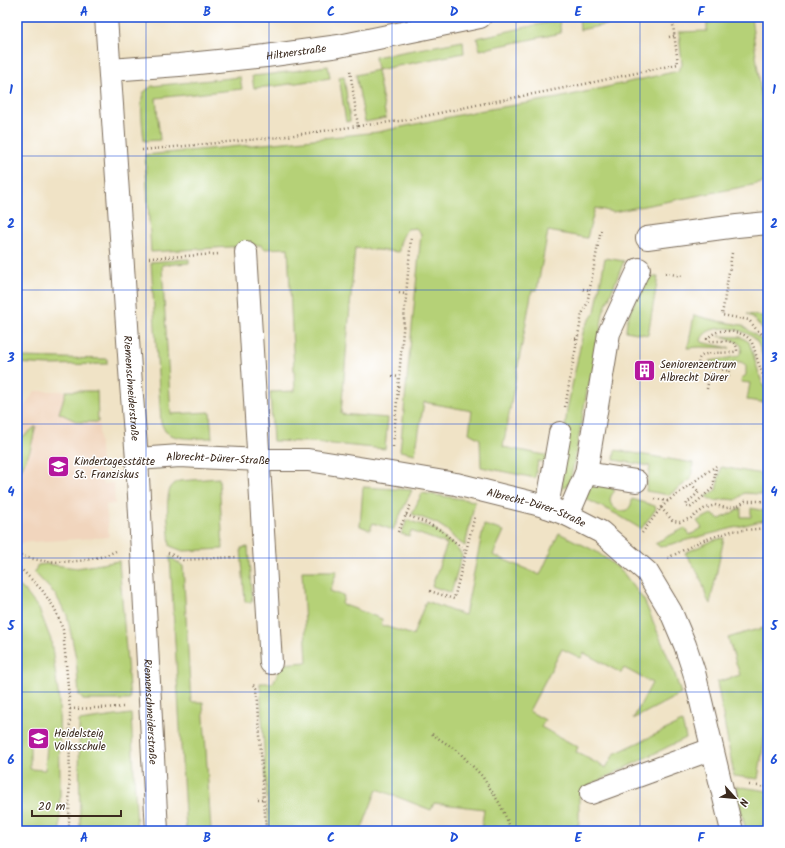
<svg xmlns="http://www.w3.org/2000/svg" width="785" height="848" font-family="Kalam,sans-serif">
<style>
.built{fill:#f1d5bd}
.green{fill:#b5d177;stroke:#787e4a;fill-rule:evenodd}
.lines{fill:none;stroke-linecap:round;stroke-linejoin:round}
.minor-casing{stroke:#7a6b59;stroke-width:24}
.path{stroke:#7a6b59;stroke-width:2.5;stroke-dasharray:1 3;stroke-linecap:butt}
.minor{stroke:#fff;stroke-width:22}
.grid{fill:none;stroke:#1d4ed8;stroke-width:1;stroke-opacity:0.55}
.labels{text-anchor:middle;stroke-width:3;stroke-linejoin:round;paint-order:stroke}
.street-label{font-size:11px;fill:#3b2a1e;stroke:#fff}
.poi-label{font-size:11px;fill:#3b2a1e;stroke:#fff;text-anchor:start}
.neatline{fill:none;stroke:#1d4ed8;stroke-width:1.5}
.grid-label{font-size:13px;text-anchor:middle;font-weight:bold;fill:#1d4ed8}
</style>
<rect width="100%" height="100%" fill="#fff"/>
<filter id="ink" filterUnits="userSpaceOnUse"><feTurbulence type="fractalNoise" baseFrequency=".025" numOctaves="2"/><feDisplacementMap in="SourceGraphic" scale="8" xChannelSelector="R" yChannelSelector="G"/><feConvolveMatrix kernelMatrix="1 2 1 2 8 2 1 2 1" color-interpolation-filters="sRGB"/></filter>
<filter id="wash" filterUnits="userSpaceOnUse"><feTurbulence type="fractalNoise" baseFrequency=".012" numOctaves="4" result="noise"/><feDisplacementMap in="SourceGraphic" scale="16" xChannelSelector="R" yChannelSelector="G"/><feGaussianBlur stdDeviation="0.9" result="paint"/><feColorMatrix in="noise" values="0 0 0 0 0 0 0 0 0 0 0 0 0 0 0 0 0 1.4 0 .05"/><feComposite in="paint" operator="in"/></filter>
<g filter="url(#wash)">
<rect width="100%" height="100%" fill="#f0e3c6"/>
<path class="built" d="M35,391H97L102,484L114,483L115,504L106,505L109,537L17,543V436H24V407Z"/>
<g class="green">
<path d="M579,17H644L580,30Z"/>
<path d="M739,17H751L768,147V182L613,212L595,208L587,238L548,231L537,290H532L503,447L550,456L548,462L538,461L535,478L481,467L480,439L469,433L472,411L424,402L415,454L400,451L420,244L421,234L416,228L407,229C402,237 399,243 399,252L355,248L341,414L388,418L385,449L311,442L273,441L270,392L295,391L288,248L263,249L261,245L151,252L145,155L295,141L378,132L478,111L558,98L678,71L682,65L679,32L707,31V21Z"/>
<path d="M559,20L561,33L480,50L477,38Z"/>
<path d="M463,41L464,53L377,70L386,118L365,122L356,75L377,70L375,57Z"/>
<path d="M328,66L330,78L276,86L254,88L252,76L273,74Z"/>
<path d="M344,76L350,121L346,122L339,77Z"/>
<path d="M240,77L242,89L156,98L160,140L144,141C143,131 139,100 144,92C146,90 150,88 152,86Z"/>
<path d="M605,258L624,261L603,313L595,365L587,391L574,463L570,482L562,490V459L567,410L584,328L595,312Z"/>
<path d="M189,259V263L162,265L171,414L210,412L212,438C199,438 175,441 165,431C164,429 162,425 161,423L151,262Z"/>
<path d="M644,277H658L648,335L626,331L627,321Z"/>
<path d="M747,314L768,317V336L755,320Z"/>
<path d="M694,315L717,321L742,325L768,345V371C765,364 761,348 757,342C748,327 707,321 701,340L702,342L705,343L730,348L700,347L687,348L689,342Z"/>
<path d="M719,336L741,337L749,342L763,386L768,390V403L747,400L750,383L741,382L742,378L746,375V365C746,365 741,362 741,362C730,360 721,369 709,361C716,360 731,358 737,356C739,355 740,354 741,352C746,341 726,338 719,336Z"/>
<path d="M17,357L107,359V364L48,365L17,363Z"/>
<path d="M66,391H97L98,422H78L59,413Z"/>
<path d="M36,426L30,451L19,474L17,476V436H24Z"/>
<path d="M615,450L693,463L691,479L669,495L646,491L650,466L614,460Z"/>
<path d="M721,467L768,475V496L759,494L744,493L736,500L726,499L715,501L706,497L716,490Z"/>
<path d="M219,478L223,549L183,551L170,546C169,533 165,500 170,489C172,485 175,483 179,481Z"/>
<path d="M591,485H607L615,491C598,506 631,523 632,499L655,506L656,509L641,529L618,515L584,498Z"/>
<path d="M363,487L412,490L393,530L373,523L370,530L360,526Z"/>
<path d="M422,493L475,501L465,546L455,539L447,530L436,523L412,514Z"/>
<path d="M741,508V517H751V508L768,512V521L764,520L660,547L655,543L685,528L690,535L702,528L697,521L711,514L720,519Z"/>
<path d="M407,520L435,529L446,540L454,545L462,555L451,593L432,586L447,544L411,531L409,536L401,534Z"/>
<path d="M484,525L504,531L493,555L540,575L559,533L597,552L621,570L644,600L674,671L681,694L633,719L652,683L624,668L621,673L584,653L581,658L562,649L529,711L545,720L541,727L578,747L576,752L606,768L614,754L682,722L686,738L590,785L579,797V825L560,831H481L484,809L434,803L431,810L377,789L361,831H269L260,683H273L282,664L307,662L302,571H337L330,591L344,596L342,604L382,619L381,625L413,635L426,601L452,611L465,615Z"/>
<path d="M724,538L710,604C705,597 705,588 701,580C697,570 691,562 685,553L714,540Z"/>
<path d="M248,547L252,602H245L241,548Z"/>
<path d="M170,557L183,566L191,702H203L211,831H186Z"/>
<path d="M119,561L130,700H83L79,695L76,658L67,615L55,594L34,572L38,565L47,564L77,568Z"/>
<path d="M17,584L24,590L39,609L51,640L59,700L60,778V831H17ZM30,735L47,745L45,770L30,769Z"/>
<path d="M764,628L768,629V716L758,779L734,776L717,682L740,675L728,638L747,632Z"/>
<path d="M131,714L137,831H80L79,721Z"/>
<path d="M735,786L768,791V825C761,830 755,831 746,831Z"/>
</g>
</g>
<g filter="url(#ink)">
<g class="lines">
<defs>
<g id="minor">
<path id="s1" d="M106,17L131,384L137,459L157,831"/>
<path id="s2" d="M110,70L179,65L266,56L339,46L480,17"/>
<path d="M647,238L737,226L768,223"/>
<path d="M246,252L271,663"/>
<path id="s3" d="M137,459L180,456L259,460H308L391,473L456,484L533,503L547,507L568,515L601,532L647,572L671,612L685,645L694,672L732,831"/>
<path d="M636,481L586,473L609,333L639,269"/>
<path d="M547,507L560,433"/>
<path d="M568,515L586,473"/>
<path d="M591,793L712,749"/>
</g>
</defs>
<use href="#minor" class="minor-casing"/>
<g class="path">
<path d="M669,37L674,36"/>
<path d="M358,126L407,120L481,104L585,84L678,64L672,17"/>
<path d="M142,150L280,137L358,126L350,70"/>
<path d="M732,253L722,315L749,320L756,329L768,339"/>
<path d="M149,258L220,254"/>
<path d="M665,273L682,276"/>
<path d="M583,289L590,290"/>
<path d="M399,293L406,294"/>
<path d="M571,338L578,339"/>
<path d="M392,376L399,377"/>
<path d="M729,376L730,371L698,365C698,365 699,359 699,359C704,349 728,355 737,351C738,337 718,342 709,341L707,339C714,332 719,330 729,331C753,335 752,341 758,362C761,369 763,376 766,383L768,384"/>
<path d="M707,389L711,367"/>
<path d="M565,407L582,314L587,304L601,229"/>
<path d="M393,447L411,238"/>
<path d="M691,484L699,492L687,503L686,506L688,508L691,507L713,488L716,467"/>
<path d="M655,499L668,501"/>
<path d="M661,508L673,521L680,522L691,518L704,509L715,505L726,508L738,506L745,501H760L768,503"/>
<path d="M406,515L427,523L440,530L466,551"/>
<path d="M398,532L411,504"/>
<path d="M642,533L661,508L668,501L691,484L716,466"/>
<path d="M764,544L768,541"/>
<path d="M168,553L183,560L237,557"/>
<path d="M17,555C26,557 36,560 45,561C68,563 96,561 116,551"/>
<path d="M668,558L701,541L732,531L768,528"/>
<path d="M17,565L42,590L55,609L63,630L70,709L69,831"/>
<path d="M430,591L454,599L475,515"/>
<path d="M254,685L257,688L266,831"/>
<path d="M70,709L124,707"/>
<path d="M432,734L459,752L482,776L500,804L512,831"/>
<path d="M749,785L768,787"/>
<path d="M258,799H264"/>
</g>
<use href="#minor" class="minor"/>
</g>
</g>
<path class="grid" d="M146,17V831M269,17V831M392,17V831M516,17V831M640,17V831M17,156H768M17,290H768M17,424H768M17,558H768M17,692H768"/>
<defs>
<symbol id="building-square" viewBox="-11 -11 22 22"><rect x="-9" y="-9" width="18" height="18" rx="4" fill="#b5179e" stroke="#fff"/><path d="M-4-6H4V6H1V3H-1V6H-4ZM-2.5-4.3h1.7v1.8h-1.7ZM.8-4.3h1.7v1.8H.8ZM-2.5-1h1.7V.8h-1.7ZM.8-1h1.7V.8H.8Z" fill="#fff"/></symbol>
<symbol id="school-square" viewBox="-11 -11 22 22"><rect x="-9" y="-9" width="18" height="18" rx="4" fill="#b5179e" stroke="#fff"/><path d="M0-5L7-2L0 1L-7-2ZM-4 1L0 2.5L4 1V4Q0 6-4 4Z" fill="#fff"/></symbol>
</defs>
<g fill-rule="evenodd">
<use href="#building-square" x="632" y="358" width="25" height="25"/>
<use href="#school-square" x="46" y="454" width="25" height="25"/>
<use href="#school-square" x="26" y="726" width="25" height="25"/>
</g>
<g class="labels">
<g class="street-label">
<text dy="4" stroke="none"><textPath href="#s2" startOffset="187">Hiltnerstraße</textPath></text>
<text dy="4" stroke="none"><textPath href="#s1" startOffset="372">Riemenschneiderstraße</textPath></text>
<text dy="4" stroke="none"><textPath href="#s3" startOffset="81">Albrecht-Dürer-Straße</textPath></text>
<text dy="4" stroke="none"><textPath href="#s3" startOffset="405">Albrecht-Dürer-Straße</textPath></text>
<text dy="4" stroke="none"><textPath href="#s1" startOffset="696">Riemenschneiderstraße</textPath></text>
</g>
<g class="poi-label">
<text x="660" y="368">Seniorenzentrum<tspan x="660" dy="13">Albrecht Dürer</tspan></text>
<text x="74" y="465">Kindertagesstätte<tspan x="74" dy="13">St. Franziskus</tspan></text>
<text x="54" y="737">Heidelsteig<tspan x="54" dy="13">Volksschule</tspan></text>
</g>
</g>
<rect width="785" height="848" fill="none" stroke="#fff" stroke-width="44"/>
<g transform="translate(735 798) rotate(117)" stroke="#ffffff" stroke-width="3" paint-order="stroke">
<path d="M0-3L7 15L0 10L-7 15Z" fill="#3b2a1e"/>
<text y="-6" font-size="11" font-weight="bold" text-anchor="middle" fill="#3b2a1e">N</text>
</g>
<path d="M32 810v6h89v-6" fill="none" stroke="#3b2a1e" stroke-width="2"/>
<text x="38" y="810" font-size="12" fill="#3b2a1e" stroke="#ffffff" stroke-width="3" paint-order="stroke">20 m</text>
<rect x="22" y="22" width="741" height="804" class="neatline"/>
<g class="grid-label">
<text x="84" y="16">A</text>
<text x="207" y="16">B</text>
<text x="331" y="16">C</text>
<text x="454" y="16">D</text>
<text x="578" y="16">E</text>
<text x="701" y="16">F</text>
<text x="11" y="94">1</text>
<text x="774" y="94">1</text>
<text x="11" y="228">2</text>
<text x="774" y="228">2</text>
<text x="11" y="362">3</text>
<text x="774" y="362">3</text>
<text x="11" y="496">4</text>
<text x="774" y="496">4</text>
<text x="11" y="630">5</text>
<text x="774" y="630">5</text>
<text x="11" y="764">6</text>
<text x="774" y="764">6</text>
<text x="84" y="842">A</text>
<text x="207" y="842">B</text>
<text x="331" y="842">C</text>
<text x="454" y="842">D</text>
<text x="578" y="842">E</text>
<text x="701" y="842">F</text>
</g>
</svg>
